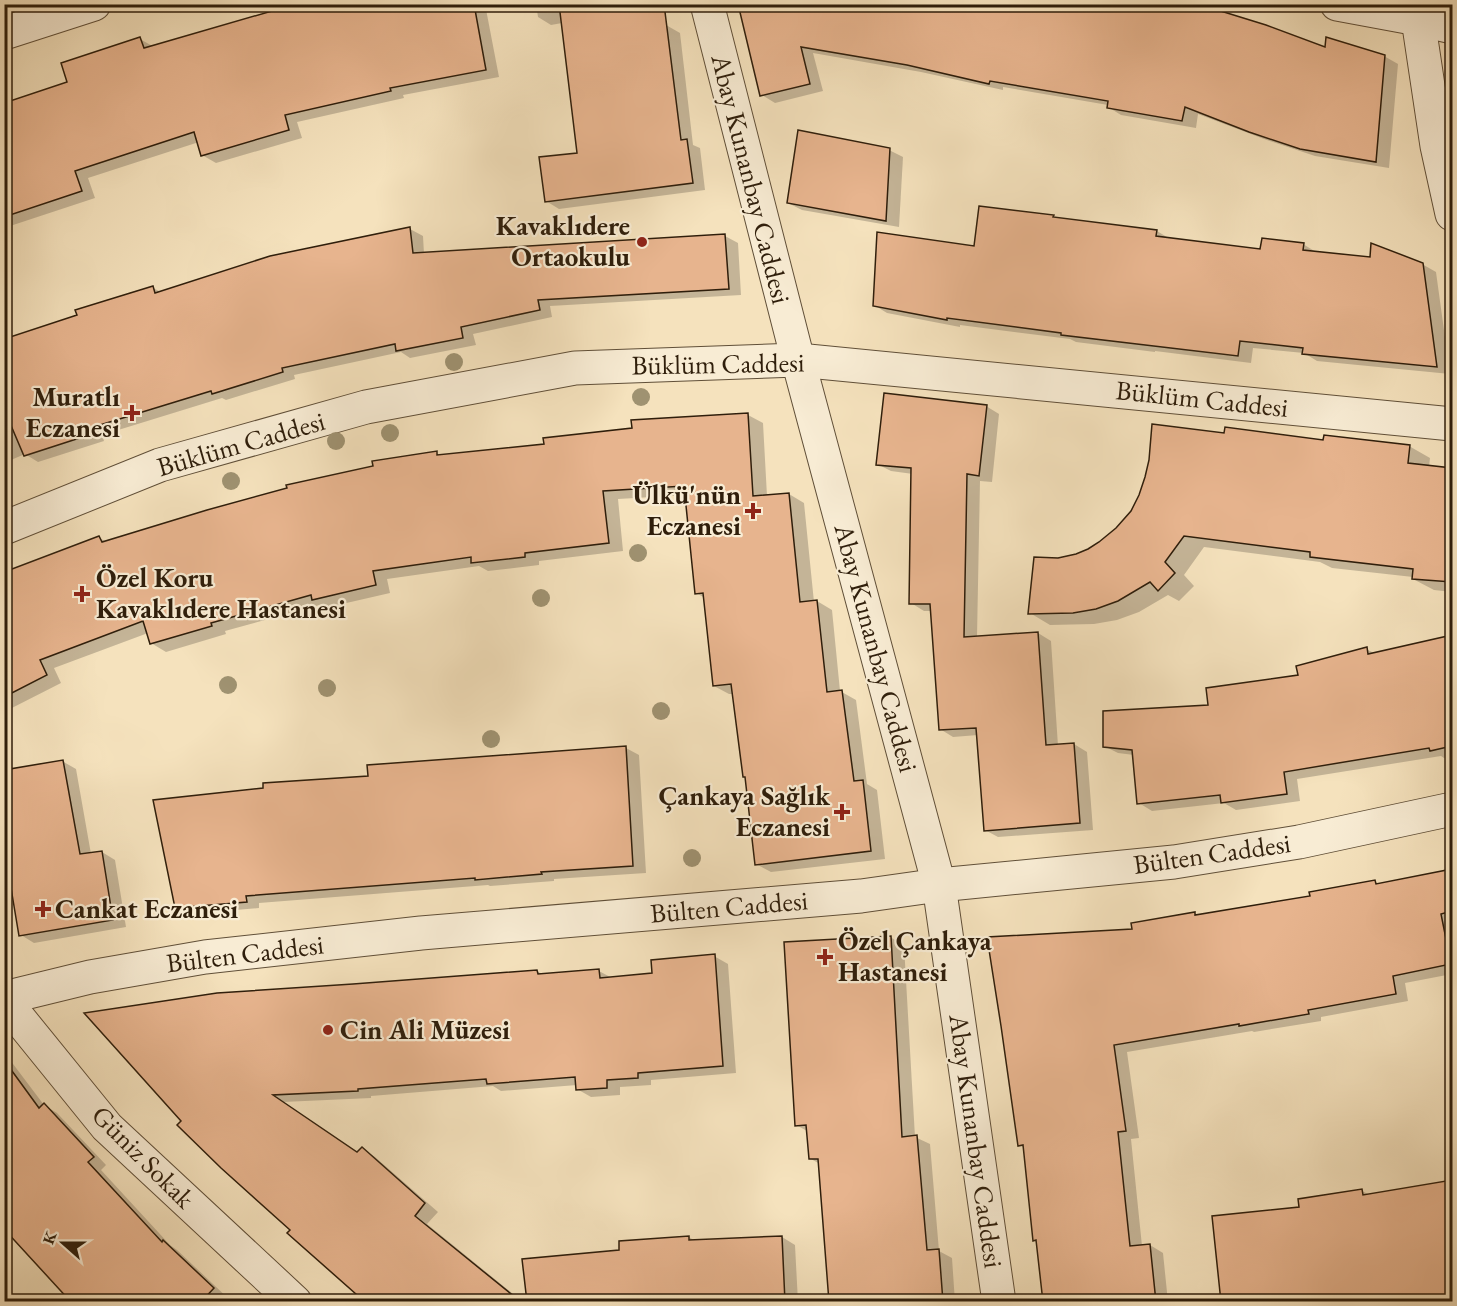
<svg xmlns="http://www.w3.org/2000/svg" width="1457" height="1306" font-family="'EB Garamond',serif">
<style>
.shadow{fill:#0003}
.building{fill:#e7b48e;stroke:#2f1e0b;stroke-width:1.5}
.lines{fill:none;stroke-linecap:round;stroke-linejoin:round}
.minor-casing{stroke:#604f38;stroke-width:35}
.minor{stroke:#f8ecd4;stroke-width:33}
.tree{fill:#9f9271}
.poi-dot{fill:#8f2418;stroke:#f8ecd4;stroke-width:2}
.labels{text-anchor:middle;stroke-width:4.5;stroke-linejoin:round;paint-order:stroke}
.street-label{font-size:27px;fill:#2f1e0b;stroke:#f8ecd4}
.poi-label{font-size:27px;font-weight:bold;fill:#2f1e0b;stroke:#f8ecd4;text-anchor:end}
</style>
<rect width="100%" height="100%" fill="#f5e2bd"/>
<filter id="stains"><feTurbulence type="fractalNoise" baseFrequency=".00333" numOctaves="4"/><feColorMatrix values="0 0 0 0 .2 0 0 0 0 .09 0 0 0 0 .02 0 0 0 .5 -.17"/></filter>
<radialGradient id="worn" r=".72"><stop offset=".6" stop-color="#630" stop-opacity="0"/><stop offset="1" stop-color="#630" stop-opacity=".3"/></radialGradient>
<g class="shadow">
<path d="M297,4H485L499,77L403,95L404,98L297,122L302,138L216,163L202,155L199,142L88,178L95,198L4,228V105L68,83L140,39L154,47Z"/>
<path d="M536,4H660L666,25L680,33L693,145L700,148L705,190L559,209L546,201L579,154L562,23L551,25L538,17Z"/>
<path d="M739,4L1327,50L1384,56L1398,64L1389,168L1315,156L1264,139L1198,114L1196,128L1121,115L1108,107V105L1003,87V90L921,72L813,53L823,91L775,103L762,95Z"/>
<path d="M889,150L903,157L899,227L802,210L788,203Z"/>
<path d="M981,207L1157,231L1170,239L1262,250L1303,244L1316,252L1422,264L1436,272L1450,374L1317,361L1304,353L1253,348L1251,363L1155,351V352L1076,342L1070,339L960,325V327L887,313L874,305L975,248Z"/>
<path d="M410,229L423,236L424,254L725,236L738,243L741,295L550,306L552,317L473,334L476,345L410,358L401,352L294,375L295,379L226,400L222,398L102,435L104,441L38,462L25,454L4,463V340L79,316L153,288L161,292L270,257Z"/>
<path d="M986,406L999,414L992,482L980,481L977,637L1038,633L1051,641L1058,746L1074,744L1087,752L1093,830L998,837L985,830L978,735L953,737L940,729L932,611H924L911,603L913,474L891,471L877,464Z"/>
<path d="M748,415L763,423L767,496L789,494L804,503L814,602L817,601L832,610L840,691L856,700L867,784L877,790L885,859L771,872L756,864L746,778L733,694H729L714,686L705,598L696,593L687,495L618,499L623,551L539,561V565L488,571L479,566L387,579L390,593L329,607L323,604L225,631L226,634L166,652L151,643L148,633L54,668L61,683L4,712V580L99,538L107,542L436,453L442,456L546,445Z"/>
<path d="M1225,435L1409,446L1430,458L1429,467L1452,470V592L1434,590L1413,579V577L1332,568L1320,562L1204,547L1184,575L1194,586L1179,601L1168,595L1139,612L1117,620L1094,624L1050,625L1030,613L1058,559L1076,556L1100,543Z"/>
<path d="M1452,637V756L1444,758L1441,756L1297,779L1300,801L1236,810L1224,803L1152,811L1139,803L1134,755L1118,753L1104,746L1210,707L1299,676L1366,649L1376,654Z"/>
<path d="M626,748L639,755L646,873L554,879V881L490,886L488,885L259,903V908L189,914L176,907Z"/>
<path d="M62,761L76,769L91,854L102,852L115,860L126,927L34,943L21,935L7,852H4V772Z"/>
<path d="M1452,870V974L1405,983L1408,1001L1321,1017V1021L1254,1032L1252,1031L1127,1052L1139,1138L1131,1139L1142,1246L1150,1245L1163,1253L1168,1302H1044L1038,1242L1035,1240L1025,1148L1019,1145L1134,930L1195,914L1198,916L1312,897L1375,882L1381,885Z"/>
<path d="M890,937L904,945L915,1137L930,1144L939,1251L952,1258L955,1302H831L820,1164L811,1159L809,1132L796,1125Z"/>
<path d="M714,956L728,964L736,1073L651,1080V1085L620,1087V1095L591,1097L577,1089V1085L501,1091L493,1086L371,1096V1098L283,1102L358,1153L362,1149L375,1157L438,1212L427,1224L523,1302H367L292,1229L179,1125L537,971L543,975L599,971L612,978L653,975Z"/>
<path d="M4,1052L44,1105L57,1113L106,1165L101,1170L170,1245L177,1250L232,1302H73L4,1229Z"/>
<path d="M1446,1182L1452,1186V1302H1223L1300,1208L1362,1191L1370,1195Z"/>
<path d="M689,1237L695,1241L782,1237L795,1245L798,1302H529L621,1251Z"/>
</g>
<g class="building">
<path d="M296,4H474L486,70L390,88L391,91L285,115L289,130L201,156L194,132L75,171L82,191L4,217V103L67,82L61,63L140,37L144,48Z"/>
<path d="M559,4H664L681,140L687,139L693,183L545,202L539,157L577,153Z"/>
<path d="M738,4H1198L1266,25L1325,47L1326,37L1385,55L1376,162L1300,149L1249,132L1185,107L1182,121L1107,108L1108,101L990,81L989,84L907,65L801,47L810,84L760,96Z"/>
<path d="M798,130L890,148L886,221L787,203Z"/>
<path d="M979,206L1054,215L1053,217L1157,230L1156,236L1260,249L1262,238L1304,243L1303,250L1370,257L1371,243L1423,263L1437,367L1302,354L1303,348L1240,341L1238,356L1061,335V333L947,318V320L873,306L877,232L974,246Z"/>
<path d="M410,227L413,253L725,234L729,289L538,300L540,310L461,327L463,338L396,351L395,344L282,368L283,372L212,394L211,391L90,428L92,434L24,456L4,409V339L77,315L75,310L153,286L155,293L270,256Z"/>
<path d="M884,393L987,405L979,476L967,474L964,637L1038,632L1046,745L1074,743L1080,823L984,831L976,728L939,730L930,604H909L911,468L876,465Z"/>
<path d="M748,413L753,496L789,493L800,602L817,600L827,692L842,690L854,781L863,780L871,851L755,865L745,777H743L731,684L713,686L703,593L695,594L684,486L603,491L609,543L525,553V557L471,563V557L373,571L376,585L312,600L311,595L211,623L212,626L150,644L143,621L40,660L47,675L4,697V572L99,536L102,542L207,510L287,488L286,485L373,466L372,461L437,451V455L544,444L543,438L632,428L631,420Z"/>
<path d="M1152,424L1224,433L1225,427L1323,440L1324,435L1410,445L1408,463L1452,468V582L1412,579L1413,569L1310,557V552L1184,536L1165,562L1175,573L1158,591L1150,582L1118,601L1096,609L1073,613L1028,614L1034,557L1058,558L1076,554L1088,549L1099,542L1116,528L1131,511L1139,495L1145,477L1149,460Z"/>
<path d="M1452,635V746L1430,751L1429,748L1284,772L1287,794L1221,803L1220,795L1137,804L1132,750L1103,747V711L1208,705L1206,688L1298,675L1296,666L1367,647L1368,654Z"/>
<path d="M626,746L633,866L541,872L542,874L475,880V878L246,896L247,902L175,908L153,800L263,788V783L368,776L367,765Z"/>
<path d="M63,760L80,854L102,851L113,920L19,936L4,846V770Z"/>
<path d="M1452,869V911L1441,914L1451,964L1393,976L1396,994L1308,1010L1309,1014L1239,1026V1024L1114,1045L1126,1131L1118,1132L1130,1246L1150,1244L1156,1302H1043L1036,1240L1033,1241L1023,1145L1018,1146L1001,1026L987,937L1132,929L1131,923L1195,912V915L1310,896L1309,892L1375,880L1376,884Z"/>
<path d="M891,936L902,1137L917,1135L927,1250L939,1249L943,1302H829L818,1159H809L806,1125L795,1126L784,942Z"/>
<path d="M715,954L723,1066L638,1073V1078L607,1080V1088L576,1090L575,1077L487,1084L486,1079L358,1089V1091L273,1095L357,1152L362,1147L425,1203L415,1216L521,1302H365L287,1233L290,1230L221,1168L177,1125L181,1121L84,1013L217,993L353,984L537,970L538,974L599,969L600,978L652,973L651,960Z"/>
<path d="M4,1060L39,1108L44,1103L94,1157L88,1162L162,1242L163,1240L214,1288L201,1302H71L4,1229Z"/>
<path d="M1446,1181L1452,1219V1294L1411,1302H1221L1212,1216L1299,1207L1298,1199L1362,1189L1363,1195Z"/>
<path d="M689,1236V1240L782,1236L785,1302H527L522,1259L619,1250V1241Z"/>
</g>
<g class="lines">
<defs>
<g id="minor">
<path d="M707,4L798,360L939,885L999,1302"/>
<path d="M1337,4L1418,19L1452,27"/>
<path d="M1417,4L1418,19L1437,146L1452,214"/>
<path d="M4,33L94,4"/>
<path d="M4,528L160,465L366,407L575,368L798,360L1452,424"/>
<path d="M4,998L90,977L205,957L421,933L861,896L939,885L1174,862L1299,842L1452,809"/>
<path d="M4,1000L107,1127L295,1302"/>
</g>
</defs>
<use href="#minor" class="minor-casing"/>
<use href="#minor" class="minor"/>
</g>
<g class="tree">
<circle cx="454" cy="362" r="9"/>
<circle cx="641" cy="397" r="9"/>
<circle cx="390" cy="433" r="9"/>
<circle cx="336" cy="441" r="9"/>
<circle cx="231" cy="481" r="9"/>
<circle cx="638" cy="553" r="9"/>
<circle cx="541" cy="598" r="9"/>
<circle cx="228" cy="685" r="9"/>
<circle cx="327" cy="688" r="9"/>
<circle cx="661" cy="711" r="9"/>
<circle cx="491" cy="739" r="9"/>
<circle cx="692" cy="858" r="9"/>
</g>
<g class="poi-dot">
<circle cx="642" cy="242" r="6"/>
<path d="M129 404h6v6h6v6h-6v6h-6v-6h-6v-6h6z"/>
<path d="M750 502h6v6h6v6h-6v6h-6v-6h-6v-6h6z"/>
<path d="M79 585h6v6h6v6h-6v6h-6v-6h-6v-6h6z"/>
<path d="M839 803h6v6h6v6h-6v6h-6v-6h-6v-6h6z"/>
<path d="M40 900h6v6h6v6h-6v6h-6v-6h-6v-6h6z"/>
<path d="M822 948h6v6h6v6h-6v6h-6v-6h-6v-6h6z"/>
<circle cx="328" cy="1030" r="6"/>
</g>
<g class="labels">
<g class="street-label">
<text transform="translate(751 179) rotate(76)" y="9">Abay Kunanbay Caddesi</text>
<text transform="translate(718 364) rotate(-1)" y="9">Büklüm Caddesi</text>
<text transform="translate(1202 399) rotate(6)" y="9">Büklüm Caddesi</text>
<text transform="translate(241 444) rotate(-16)" y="9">Büklüm Caddesi</text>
<text transform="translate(876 648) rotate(75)" y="9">Abay Kunanbay Caddesi</text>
<text transform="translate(1212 854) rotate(-8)" y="9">Bülten Caddesi</text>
<text transform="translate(729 907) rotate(-5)" y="9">Bülten Caddesi</text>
<text transform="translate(245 954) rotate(-7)" y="9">Bülten Caddesi</text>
<text transform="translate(976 1141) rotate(82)" y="9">Abay Kunanbay Caddesi</text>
<text transform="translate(143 1157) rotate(45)" y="9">Güniz Sokak</text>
</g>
<g class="poi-label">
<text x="630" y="235">Kavaklıdere<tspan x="630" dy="31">Ortaokulu</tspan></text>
<text x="120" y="406">Muratlı<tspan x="120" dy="31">Eczanesi</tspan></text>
<text x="741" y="504">Ülkü'nün<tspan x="741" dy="31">Eczanesi</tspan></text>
<text x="96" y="587" text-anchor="start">Özel Koru<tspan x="96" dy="31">Kavaklıdere Hastanesi</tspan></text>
<text x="830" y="805">Çankaya Sağlık<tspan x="830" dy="31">Eczanesi</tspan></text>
<text x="55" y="918" text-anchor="start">Cankat Eczanesi</text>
<text x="838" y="950" text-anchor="start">Özel Çankaya<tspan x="838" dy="31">Hastanesi</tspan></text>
<text x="340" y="1039" text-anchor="start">Cin Ali Müzesi</text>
</g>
</g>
<rect width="1457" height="1306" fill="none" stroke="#f5e2bd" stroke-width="24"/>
<rect x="6" y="6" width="1445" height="1294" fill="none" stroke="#2f1e0b" stroke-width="3"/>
<rect x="12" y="12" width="1433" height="1282" fill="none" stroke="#2f1e0b" stroke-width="1.5"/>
<g transform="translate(63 1243) rotate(291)" stroke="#f8ecd4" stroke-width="4.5" paint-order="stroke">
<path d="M0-4.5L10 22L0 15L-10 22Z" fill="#2f1e0b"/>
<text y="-9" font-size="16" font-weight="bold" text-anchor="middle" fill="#2f1e0b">K</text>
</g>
<rect width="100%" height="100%" filter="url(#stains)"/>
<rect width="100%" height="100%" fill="url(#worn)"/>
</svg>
